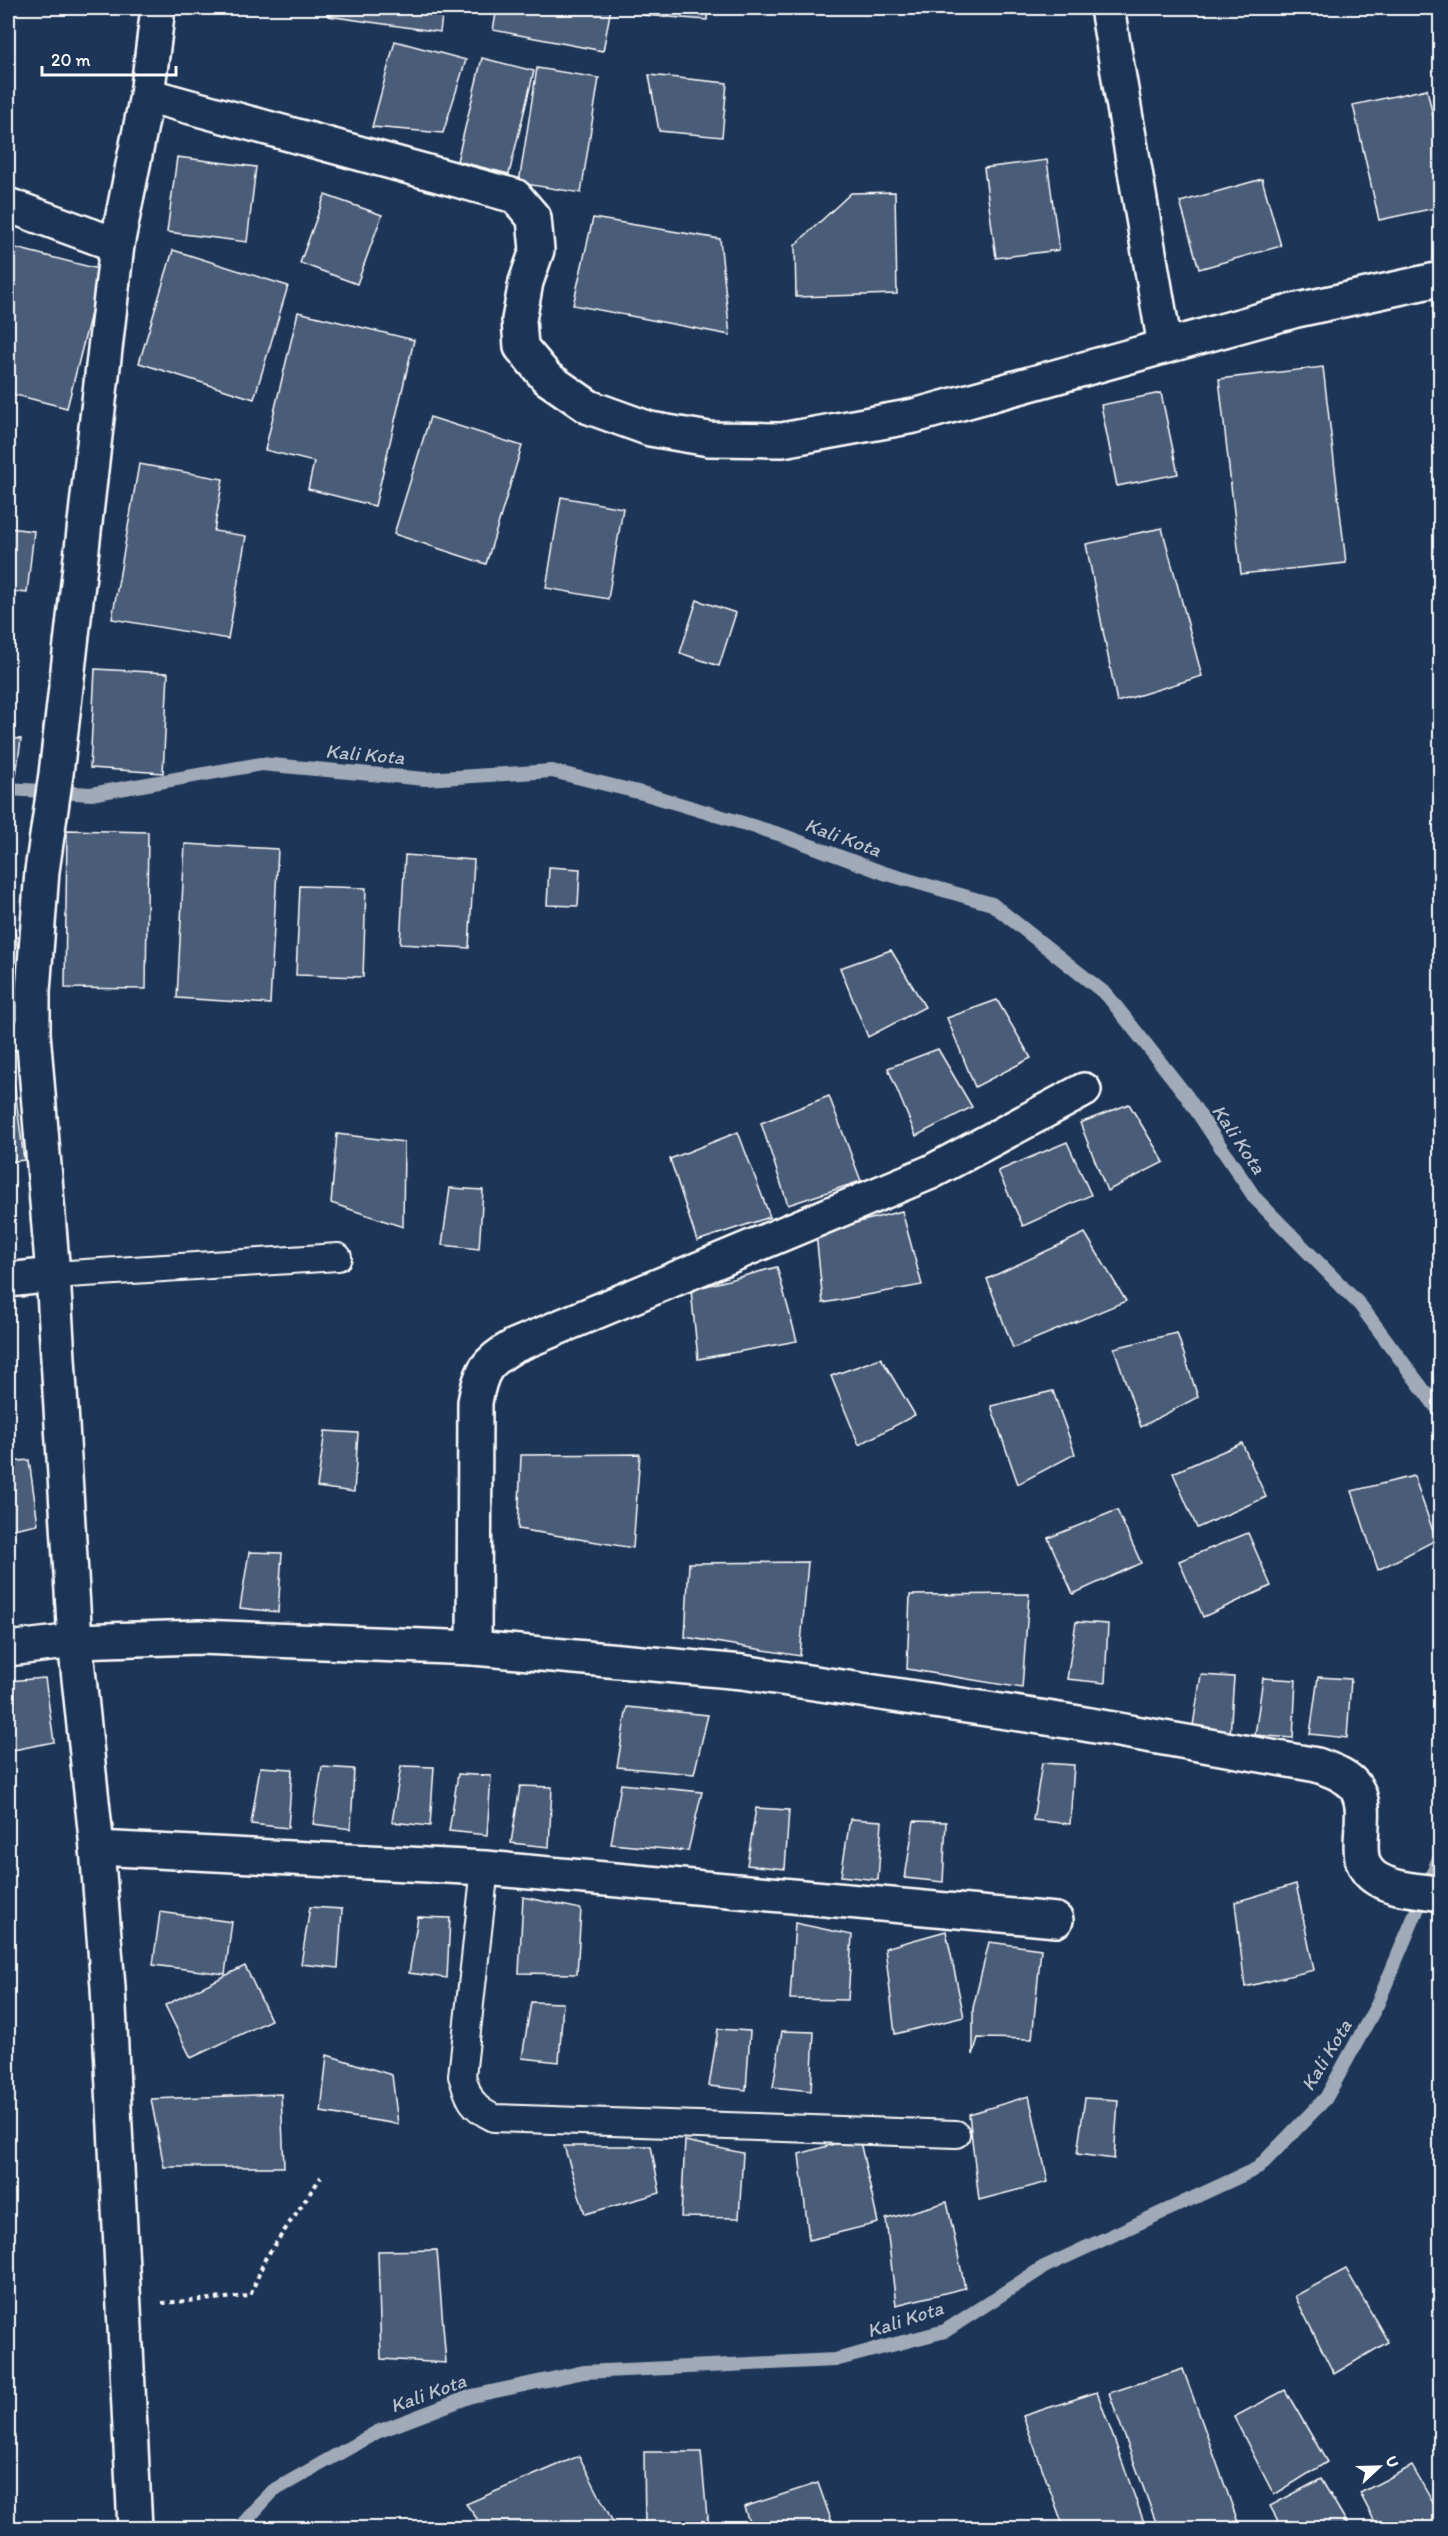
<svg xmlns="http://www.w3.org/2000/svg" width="1448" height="2536" font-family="Itim,sans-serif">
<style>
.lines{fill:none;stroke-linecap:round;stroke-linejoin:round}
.stream{stroke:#a0aab8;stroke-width:14}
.building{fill:#4a5d79;stroke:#fff;stroke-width:1.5}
.lane-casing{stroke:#fff;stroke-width:30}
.street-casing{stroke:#fff;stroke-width:38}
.path{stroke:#fff;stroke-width:4;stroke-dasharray:4.5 4.5;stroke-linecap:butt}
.lane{stroke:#1d3557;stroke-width:26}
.street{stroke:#1d3557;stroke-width:33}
.labels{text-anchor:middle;stroke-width:4.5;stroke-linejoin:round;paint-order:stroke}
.water-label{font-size:20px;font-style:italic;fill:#b8c0ca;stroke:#1d3557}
</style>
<rect width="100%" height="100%" fill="#1d3557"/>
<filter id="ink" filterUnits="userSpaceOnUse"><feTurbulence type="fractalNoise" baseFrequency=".0167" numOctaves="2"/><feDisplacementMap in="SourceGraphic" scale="12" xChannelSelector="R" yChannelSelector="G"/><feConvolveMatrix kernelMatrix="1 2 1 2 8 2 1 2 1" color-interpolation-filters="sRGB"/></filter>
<g filter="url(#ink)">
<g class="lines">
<g class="stream">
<path d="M8,789L91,794L261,764L425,779L552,771L646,794L782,835L884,873L992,904L1107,995L1186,1095L1255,1198L1360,1305L1440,1412"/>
<path d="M239,2528L273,2491L377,2432L472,2396L584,2372L835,2360L945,2331L1044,2267L1258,2168L1326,2098L1377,2005L1440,1856"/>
</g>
</g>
<g class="building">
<path d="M329,8H443L440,32L328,16Z"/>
<path d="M497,8H611L603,51L493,30Z"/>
<path d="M644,8H708L707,20L643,15Z"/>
<path d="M395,41L466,60L443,133L372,127Z"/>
<path d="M482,58L534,71L509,174L457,161Z"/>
<path d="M537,68L599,78L581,193L519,183Z"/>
<path d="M649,75L727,83L722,137L659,131Z"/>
<path d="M1427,89L1440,149V207L1379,220L1353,105Z"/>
<path d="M177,157L256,167L247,242L167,232Z"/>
<path d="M1047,160L1059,250L996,258L984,168Z"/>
<path d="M1262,179L1281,246L1199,269L1180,202Z"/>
<path d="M895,192L897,294L796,297L795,245L851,193Z"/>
<path d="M325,195L382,215L357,284L300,263Z"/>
<path d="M593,218L720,239L730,335L573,305Z"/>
<path d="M8,246L102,270L67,408L8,393Z"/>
<path d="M173,250L288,286L254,399L139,363Z"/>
<path d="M1440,309V351L1433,311Z"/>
<path d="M298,312L414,340L375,506L308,489L314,462L265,450Z"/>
<path d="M1323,367L1346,563L1241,574L1219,379Z"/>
<path d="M1161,393L1178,474L1117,486L1101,405Z"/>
<path d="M430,417L522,446L486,564L394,534Z"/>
<path d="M139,464L223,479L214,531L246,536L228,639L112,619Z"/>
<path d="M561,497L623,508L608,599L546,588Z"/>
<path d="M8,528L34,531L27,593L8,591Z"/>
<path d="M1162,528L1202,676L1117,702L1086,544Z"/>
<path d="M697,600L736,613L719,666L680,653Z"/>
<path d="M95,669L168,673L163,773L90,768Z"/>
<path d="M8,738L21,739L16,776L8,775Z"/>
<path d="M67,830L148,832L146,989L65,988Z"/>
<path d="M185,844L278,849L270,1004L177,998Z"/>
<path d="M405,855L474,860L469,948L400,944Z"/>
<path d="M549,867L580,869L578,906L547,905Z"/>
<path d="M8,885L25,998L8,1002Z"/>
<path d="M300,886L366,888L363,977L296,975Z"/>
<path d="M891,950L925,1007L868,1037L840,968Z"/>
<path d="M997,1000L1031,1058L975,1087L947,1018Z"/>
<path d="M938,1049L972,1107L916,1136L888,1068Z"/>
<path d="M12,1066L24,1160L8,1162V1067Z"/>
<path d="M829,1096L861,1181L788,1205L761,1123Z"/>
<path d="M1129,1104L1164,1162L1107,1191L1080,1123Z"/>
<path d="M738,1132L770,1217L697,1241L670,1159Z"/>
<path d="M337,1134L404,1142L403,1227L331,1203Z"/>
<path d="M1067,1142L1091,1195L1023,1226L998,1171Z"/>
<path d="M450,1188L483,1190L479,1249L442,1245Z"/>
<path d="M902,1211L922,1285L823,1303L816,1233Z"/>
<path d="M1085,1233L1126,1301L1013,1348L987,1279Z"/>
<path d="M777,1267L797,1341L698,1359L691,1290Z"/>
<path d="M1177,1333L1198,1397L1141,1427L1114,1348Z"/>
<path d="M881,1358L915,1415L859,1445L831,1376Z"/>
<path d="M1053,1391L1075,1454L1018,1484L991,1406Z"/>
<path d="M325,1431L358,1433L354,1492L317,1487Z"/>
<path d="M1242,1443L1266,1497L1197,1528L1173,1473Z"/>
<path d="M640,1454L633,1548L518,1529L521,1455Z"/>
<path d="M29,1460L38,1524L8,1530V1462Z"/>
<path d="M1414,1476L1436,1540L1378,1570L1352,1491Z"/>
<path d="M1117,1510L1141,1563L1073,1594L1048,1538Z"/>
<path d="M1248,1533L1271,1586L1203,1617L1179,1561Z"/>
<path d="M249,1552L282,1553L278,1612L240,1608Z"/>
<path d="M808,1562L800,1656L685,1637L689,1563Z"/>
<path d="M1029,1594L1022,1688L907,1669L910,1595Z"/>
<path d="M1076,1622L1108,1624L1105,1683L1067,1679Z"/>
<path d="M1201,1675L1234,1677L1230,1736L1192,1732Z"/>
<path d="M1318,1677L1351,1679L1347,1738L1310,1734Z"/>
<path d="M45,1678L54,1742L8,1751V1681Z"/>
<path d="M1263,1678L1296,1680L1293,1738L1255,1735Z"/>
<path d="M627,1707L708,1715L694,1774L617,1767Z"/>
<path d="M1042,1763L1074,1765L1070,1824L1033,1820Z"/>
<path d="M401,1766L434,1767L430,1826L392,1822Z"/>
<path d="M260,1767L292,1769L288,1828L251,1824Z"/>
<path d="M322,1767L354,1769L351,1829L313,1824Z"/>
<path d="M458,1774L491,1776L487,1835L449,1831Z"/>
<path d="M621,1784L702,1792L688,1851L611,1844Z"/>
<path d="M520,1786L552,1787L549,1847L511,1843Z"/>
<path d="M756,1808L789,1810L785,1869L747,1865Z"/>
<path d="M850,1819L882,1821L878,1880L841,1876Z"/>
<path d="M914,1821L946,1822L943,1882L905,1878Z"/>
<path d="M1296,1884L1314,1970L1245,1987L1235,1902Z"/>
<path d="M523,1897L581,1909L577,1974L519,1973Z"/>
<path d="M310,1907L342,1909L338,1968L301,1964Z"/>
<path d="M160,1912L232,1922L225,1974L153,1965Z"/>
<path d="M418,1917L450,1918L447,1978L409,1973Z"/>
<path d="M795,1923L852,1935L848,2000L790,1999Z"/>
<path d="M946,1931L964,2017L895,2034L885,1948Z"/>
<path d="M989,1942L1041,1949L1032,2039L978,2038L973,2055V2008Z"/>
<path d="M245,1966L271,2020L191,2058L165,2005Z"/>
<path d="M531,2002L563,2003L559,2062L522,2058Z"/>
<path d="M718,2029L750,2031L746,2090L709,2086Z"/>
<path d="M782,2031L814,2032L811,2091L773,2087Z"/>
<path d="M327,2055L392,2075L398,2124L321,2112Z"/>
<path d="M281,2094L284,2167H164L151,2099Z"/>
<path d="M1029,2096L1048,2182L979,2200L969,2114Z"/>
<path d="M1085,2098L1118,2100L1114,2159L1077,2154Z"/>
<path d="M859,2137L878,2223L809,2240L799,2154Z"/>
<path d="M685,2141L743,2153L739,2218L681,2217Z"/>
<path d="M564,2146H651L660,2193L585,2214Z"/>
<path d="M947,2202L965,2288L896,2305L886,2219Z"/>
<path d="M437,2250L446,2363L381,2359L378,2251Z"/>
<path d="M1346,2269L1388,2342L1334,2374L1295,2296Z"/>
<path d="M1183,2369L1238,2522L1204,2528H1158L1109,2393Z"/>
<path d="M1285,2390L1327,2462L1274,2495L1234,2417Z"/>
<path d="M1097,2392L1146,2528H1064L1023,2416Z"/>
<path d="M644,2452H701L708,2528H645Z"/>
<path d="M579,2456L616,2528H484L466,2504Z"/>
<path d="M1412,2466L1440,2515V2528H1378L1360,2493Z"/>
<path d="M1321,2479L1350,2528H1282L1270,2506Z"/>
<path d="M818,2483L834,2528H751L744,2507Z"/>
</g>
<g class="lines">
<defs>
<g id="lane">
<path d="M8,1037L33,1033"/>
<path d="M53,1275L338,1257"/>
<path d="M485,1868L462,2076C469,2099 472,2108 494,2118L956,2134"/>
</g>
<g id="street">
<path d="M1107,8L1165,346"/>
<path d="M147,95L158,8"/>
<path d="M8,205L117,245"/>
<path d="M8,1280L53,1275"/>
<path d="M474,1648L475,1402C481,1370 486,1362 514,1346L931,1172L1084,1090"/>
<path d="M8,1649L75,1641L199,1637L474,1648L742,1672L1073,1722L1317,1765C1330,1770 1348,1775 1356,1788C1374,1816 1345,1860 1377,1879C1395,1890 1421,1890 1440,1894"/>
<path d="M97,1848L485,1868L1056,1920"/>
<path d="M135,2528L108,1987L97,1848L75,1641L53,1275L33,1033V991L42,871L56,774L117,245L147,95L515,196L534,218L537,250L526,282L519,320L521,347L547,378L589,407L650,429L709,439L782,440L914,416L1293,311L1440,279"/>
</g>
</defs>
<use href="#lane" class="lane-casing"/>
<use href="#street" class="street-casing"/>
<path class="path" d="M162,2303L250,2296L265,2259L321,2177"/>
<use href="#lane" class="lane"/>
<use href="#street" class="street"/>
</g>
</g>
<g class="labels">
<g class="water-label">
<text transform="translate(365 754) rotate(5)" y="7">Kali Kota</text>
<text transform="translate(843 837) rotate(20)" y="7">Kali Kota</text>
<text transform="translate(1239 1139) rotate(56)" y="7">Kali Kota</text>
<text transform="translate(1326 2055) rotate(-59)" y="7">Kali Kota</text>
<text transform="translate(905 2319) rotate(-18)" y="7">Kali Kota</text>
<text transform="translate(428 2393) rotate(-20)" y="7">Kali Kota</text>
</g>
</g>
<rect width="1448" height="2536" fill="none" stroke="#1d3557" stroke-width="30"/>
<rect x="15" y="15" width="1418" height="2506" fill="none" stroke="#fff" stroke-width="2" filter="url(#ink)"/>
<g transform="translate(1379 2467) rotate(68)" stroke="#1d3557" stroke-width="4.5" paint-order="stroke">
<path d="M0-4.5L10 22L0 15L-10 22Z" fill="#ffffff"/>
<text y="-9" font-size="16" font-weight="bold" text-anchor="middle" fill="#ffffff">U</text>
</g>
<path d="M42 66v9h134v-9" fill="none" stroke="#ffffff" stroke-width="3"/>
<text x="51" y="66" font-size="18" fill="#ffffff" stroke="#1d3557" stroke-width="4.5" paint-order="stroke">20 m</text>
</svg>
